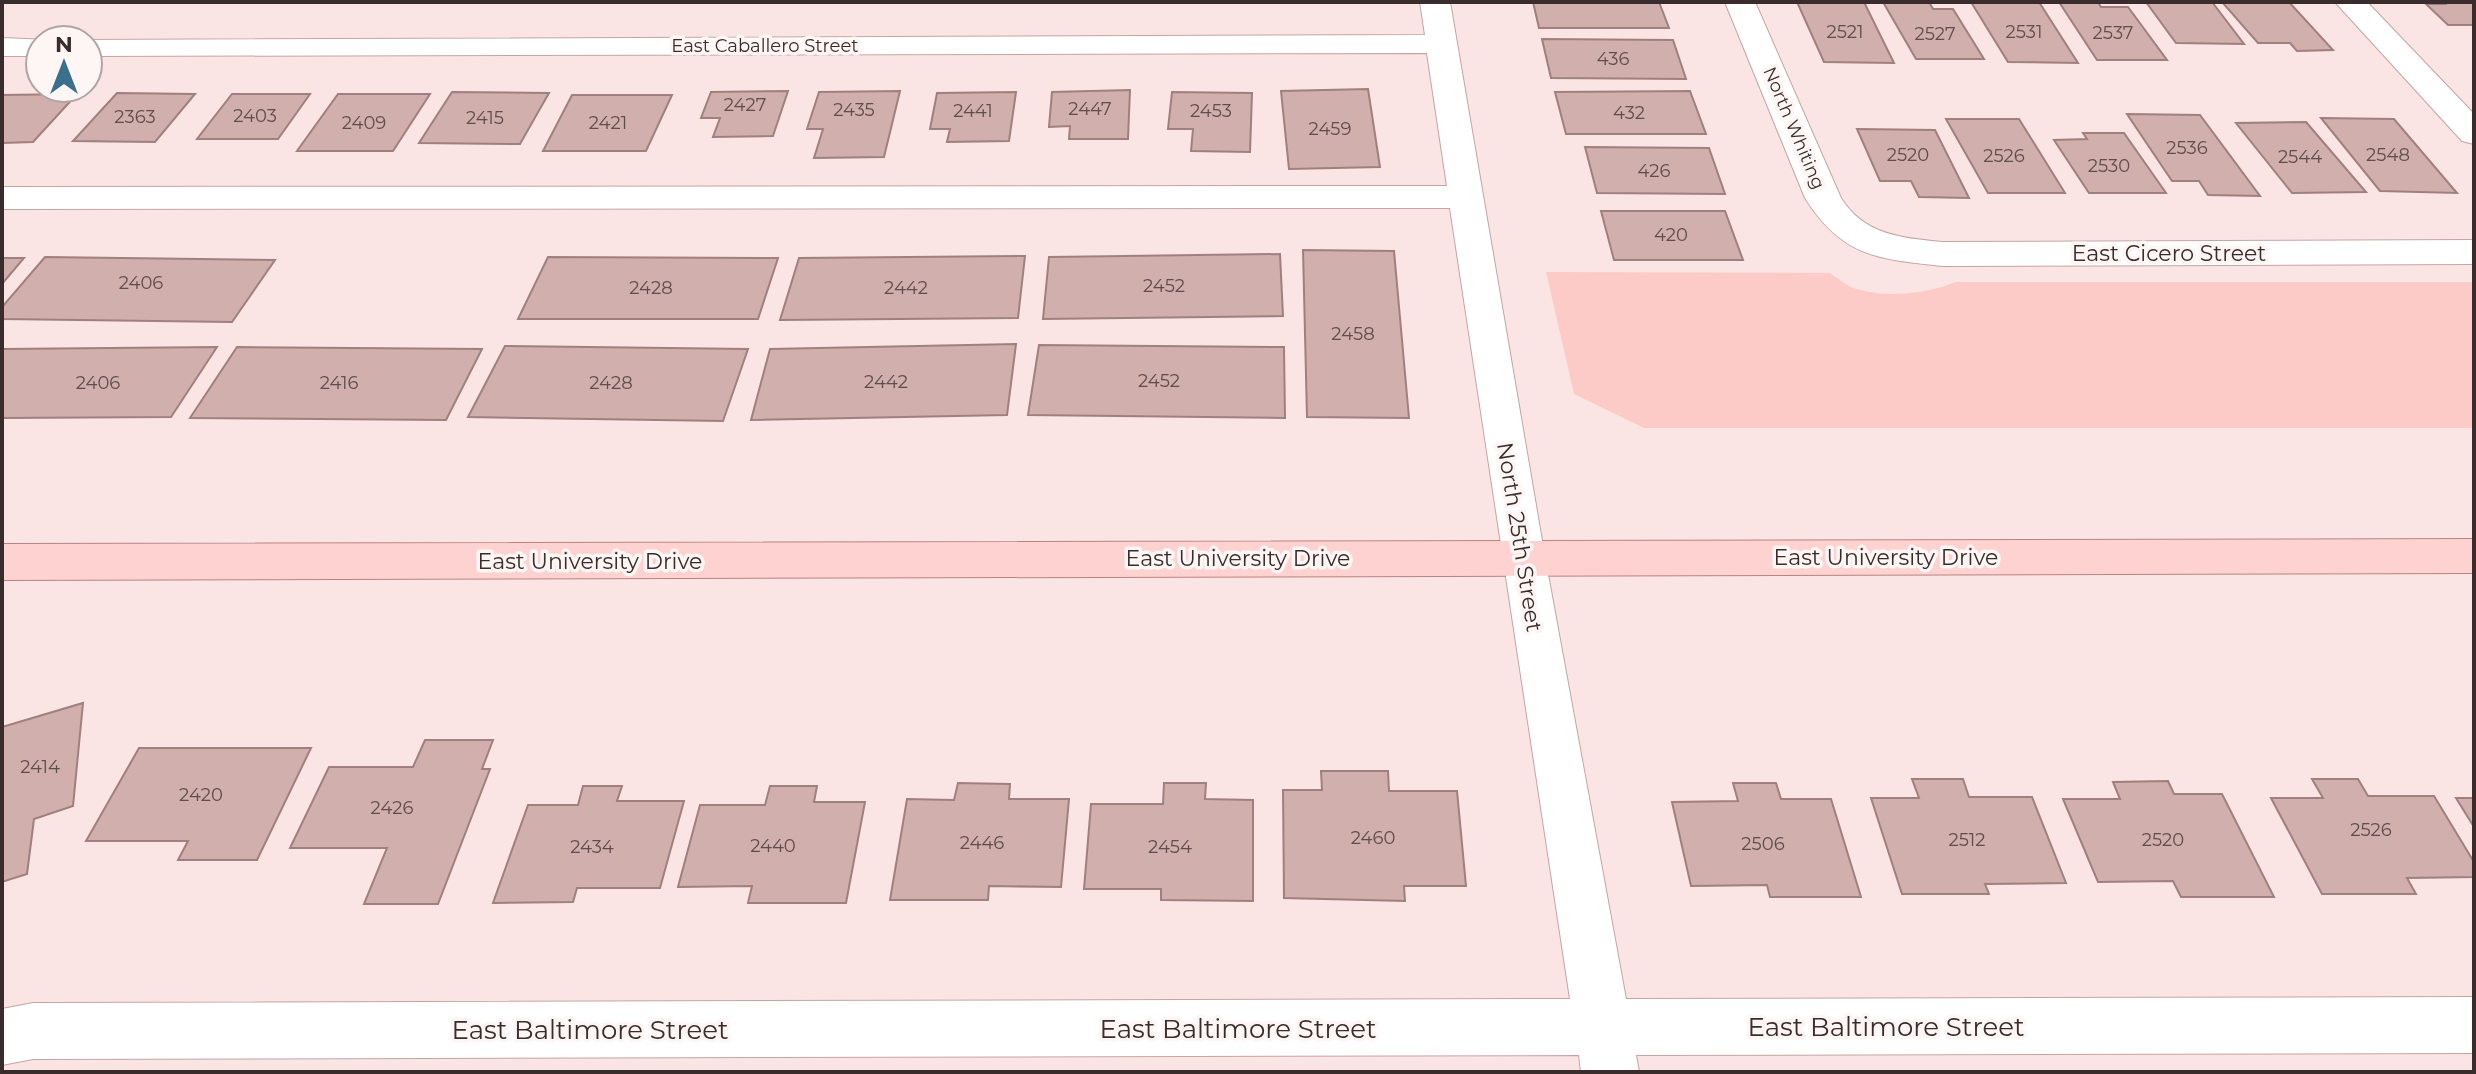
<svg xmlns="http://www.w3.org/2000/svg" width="2476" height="1074" font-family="Montserrat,sans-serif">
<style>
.green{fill:#fccbc8}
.building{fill:#d0afad;stroke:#9f807e;stroke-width:2}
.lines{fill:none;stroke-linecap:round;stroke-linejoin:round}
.minor-casing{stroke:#c5a5a2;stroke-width:2}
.major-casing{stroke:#b88482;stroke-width:2}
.minor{fill:#fff;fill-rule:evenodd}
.major{fill:#fdd2d0;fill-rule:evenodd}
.labels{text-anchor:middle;stroke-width:7;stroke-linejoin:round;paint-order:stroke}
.number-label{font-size:18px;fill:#604d4c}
.far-street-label{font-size:18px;fill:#3a2c2c;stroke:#fdf6f5}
.street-label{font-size:22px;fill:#3a2c2c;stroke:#fdf6f5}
.near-street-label{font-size:26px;fill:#3a2c2c;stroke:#fdf6f5}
</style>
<rect width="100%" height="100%" fill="#fae5e4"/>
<path class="green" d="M1546,272L1830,273C1837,277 1844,284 1851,287C1884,299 1925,294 1956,282H2474V428H1644L1574,394Z"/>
<g class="building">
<path d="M1533,2H1659L1669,28H1539Z"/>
<path d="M1797,2H1864L1894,63L1824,62Z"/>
<path d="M1883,2H1929L1933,9H1953L1984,59H1916Z"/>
<path d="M1971,2H2039L2078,63L2008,62Z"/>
<path d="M2059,2H2098L2101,7H2128L2167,60H2097Z"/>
<path d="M2146,2H2212L2244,44L2176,43Z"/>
<path d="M2222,2H2289L2333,50L2297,51L2290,43H2258Z"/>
<path d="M2443,2H2474V25H2448L2426,4H2445Z"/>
<path d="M1542,39L1673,40L1686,79L1551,78Z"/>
<path d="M1368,89L1380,167L1289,169L1281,91Z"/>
<path d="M1130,90L1128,139H1069L1070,126L1049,127L1052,92Z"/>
<path d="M788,91L773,136L713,137L720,118H701L711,92Z"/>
<path d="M900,91L884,157L814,158L823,129H807L819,92Z"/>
<path d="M1690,91L1706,134H1566L1555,92Z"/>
<path d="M452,92L549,93L520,144L419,143Z"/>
<path d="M1016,92L1009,141L947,142L950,129H930L937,93Z"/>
<path d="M1172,92L1252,93L1250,152L1191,151L1193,129H1168Z"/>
<path d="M117,93L195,94L155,142L73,141Z"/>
<path d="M77,94L33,142L2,143V95Z"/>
<path d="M232,94H310L278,139H197Z"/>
<path d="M338,94H430L393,151H297Z"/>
<path d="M572,95H672L646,151H543Z"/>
<path d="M2127,114L2200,115L2260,196L2208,195L2199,181H2172Z"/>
<path d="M2321,118L2394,119L2457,193L2380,191Z"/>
<path d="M1946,119H2019L2065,193H1988Z"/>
<path d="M2306,122L2366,192L2292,193L2236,123Z"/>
<path d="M1857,129L1935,130L1969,198L1919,197L1911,181H1880Z"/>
<path d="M2083,133H2124L2166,193H2089L2054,140L2087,139Z"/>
<path d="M1585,147L1709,148L1725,194L1597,193Z"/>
<path d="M1601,211H1725L1743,260H1614Z"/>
<path d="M1303,250L1394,251L1409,418L1307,417Z"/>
<path d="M1280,254L1283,316L1043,319L1049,257Z"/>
<path d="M1025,256L1018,318L780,320L799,258Z"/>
<path d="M45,257L275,260L232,322L2,319V307Z"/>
<path d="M548,257L778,258L758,319H518Z"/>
<path d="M2,258H24L2,284Z"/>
<path d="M1016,344L1007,415L751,420L770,349Z"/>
<path d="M1039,345L1284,347L1285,418L1028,415Z"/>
<path d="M505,346L748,349L723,421L468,417Z"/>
<path d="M217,347L171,417L2,418V349Z"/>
<path d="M237,347L482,349L446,420L190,418Z"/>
<path d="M83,703L73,806L34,819L27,874L2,882V727Z"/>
<path d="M425,740H493L482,769H490L438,904H364L387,848H290L329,767H413Z"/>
<path d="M139,748H311L257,860H178L188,841H86Z"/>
<path d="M1321,771H1388L1389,791H1457L1466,886H1404L1405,901L1284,898L1283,790H1322Z"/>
<path d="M1912,779H1963L1969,797H2032L2066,883L1985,884L1989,894H1902L1871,798H1919Z"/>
<path d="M2312,779H2358L2368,796H2434L2474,862V877L2407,878L2416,894H2322L2271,798H2323Z"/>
<path d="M2168,781L2174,794H2222L2274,897H2181L2173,881L2098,882L2063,799H2120L2113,782Z"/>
<path d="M958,783L1010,784L1009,799H1069L1061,887L989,886L988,900H890L907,799L954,800Z"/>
<path d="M1164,783H1206L1205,799L1253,800V901L1161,900V889H1084L1091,804H1163Z"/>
<path d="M1733,783H1776L1781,799H1831L1861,897H1770L1767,885L1691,886L1672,802L1738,801Z"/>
<path d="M583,786H622L617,801H684L660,888H577L573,902L493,903L528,805H578Z"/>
<path d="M770,786H817L814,802H865L846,903H748L752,886L678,887L700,805H765Z"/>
<path d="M2456,798H2474V827Z"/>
</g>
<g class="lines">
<defs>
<g id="minor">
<path d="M1420,2H1450L1545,558L1626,999L2474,997V1053L1636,1055L1639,1072H1581L1579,1055L33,1059L2,1065V1009L33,1003L1570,999L1450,208L2,209V187L1447,186L1427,53L88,56V40H78L1425,35Z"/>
<path d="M1725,2H1755L1841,198C1864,235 1902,238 1942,242L2474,240V264L1942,266C1878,259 1842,257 1805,198Z"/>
<path d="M2335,2H2367L2474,114V144L2462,141Z"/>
<path d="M2,38L50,40H40V56H2Z"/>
</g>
<path id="major" d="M2474,539V573L2,580V544Z"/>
</defs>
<use href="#minor" class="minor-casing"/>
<use href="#major" class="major-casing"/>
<use href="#minor" class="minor"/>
<use href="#major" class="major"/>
</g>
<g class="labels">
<g class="number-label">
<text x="1845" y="38">2521</text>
<text x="2024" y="38">2531</text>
<text x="2113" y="39">2537</text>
<text x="1935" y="40">2527</text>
<text x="1613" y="65">436</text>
<text x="745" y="111">2427</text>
<text x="1090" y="115">2447</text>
<text x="854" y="116">2435</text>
<text x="973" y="117">2441</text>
<text x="1211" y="117">2453</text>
<text x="1629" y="119">432</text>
<text x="255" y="122">2403</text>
<text x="135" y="123">2363</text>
<text x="485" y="124">2415</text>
<text x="364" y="129">2409</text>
<text x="608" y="129">2421</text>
<text x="1330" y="135">2459</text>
<text x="2187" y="154">2536</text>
<text x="1908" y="161">2520</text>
<text x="2388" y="161">2548</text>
<text x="2004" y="162">2526</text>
<text x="2300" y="163">2544</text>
<text x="2109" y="172">2530</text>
<text x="1654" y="177">426</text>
<text x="1671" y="241">420</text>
<text x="141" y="289">2406</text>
<text x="1164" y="292">2452</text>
<text x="651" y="294">2428</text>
<text x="906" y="294">2442</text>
<text x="1353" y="340">2458</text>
<text x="1159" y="387">2452</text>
<text x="886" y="388">2442</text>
<text x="98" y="389">2406</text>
<text x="339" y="389">2416</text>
<text x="611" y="389">2428</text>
<text x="40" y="773">2414</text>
<text x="201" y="801">2420</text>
<text x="392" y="814">2426</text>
<text x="2371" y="836">2526</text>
<text x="1373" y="844">2460</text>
<text x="1967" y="846">2512</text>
<text x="2163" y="846">2520</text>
<text x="982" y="849">2446</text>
<text x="1763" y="850">2506</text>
<text x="773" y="852">2440</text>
<text x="592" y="853">2434</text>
<text x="1170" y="853">2454</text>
</g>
<g class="far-street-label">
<text x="765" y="52">East Caballero Street</text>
<text transform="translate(1794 128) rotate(67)" y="6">North Whiting</text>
</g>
<g class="street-label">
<text x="2169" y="261">East Cicero Street</text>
<text transform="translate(1520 537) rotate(81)" y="8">North 25th Street</text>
<text x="1886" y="565">East University Drive</text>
<text x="1238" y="566">East University Drive</text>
<text x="590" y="569">East University Drive</text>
</g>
<g class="near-street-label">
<text x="1886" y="1036">East Baltimore Street</text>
<text x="1238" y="1038">East Baltimore Street</text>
<text x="590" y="1039">East Baltimore Street</text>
</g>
</g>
<rect width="2476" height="1074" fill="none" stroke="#3a2c2c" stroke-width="8"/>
<g transform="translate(64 64)"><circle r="38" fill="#fdf6f5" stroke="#afa5a5" stroke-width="2"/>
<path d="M0-6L14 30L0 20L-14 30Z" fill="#3a708b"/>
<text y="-12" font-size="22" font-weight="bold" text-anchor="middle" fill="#3a2c2c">N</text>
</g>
</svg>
